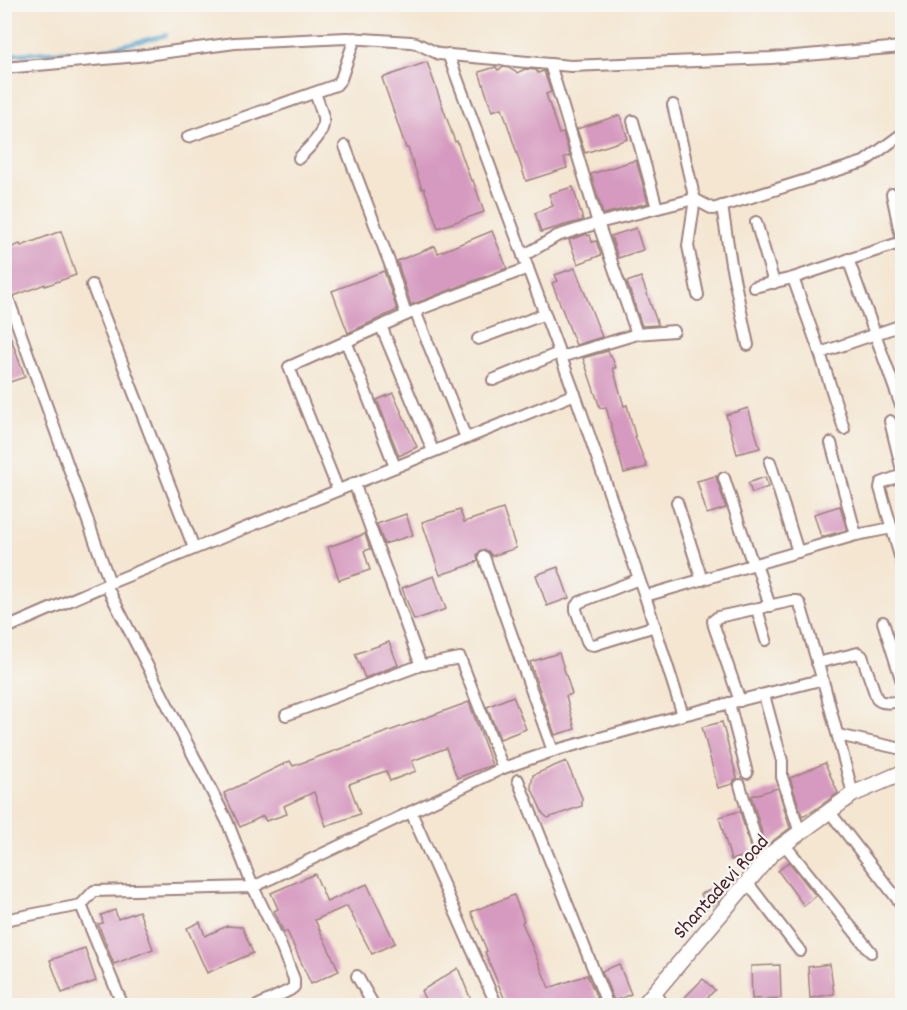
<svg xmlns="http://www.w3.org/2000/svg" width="907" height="1010" font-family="Dekko,sans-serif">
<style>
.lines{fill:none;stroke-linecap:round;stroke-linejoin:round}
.stream{stroke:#54a4ce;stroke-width:4}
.building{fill:#d699bf}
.street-casing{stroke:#9f827e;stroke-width:14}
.secondary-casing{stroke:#9f827e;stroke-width:18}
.street{stroke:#fff;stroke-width:10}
.secondary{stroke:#fff;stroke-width:15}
.labels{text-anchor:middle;stroke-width:4.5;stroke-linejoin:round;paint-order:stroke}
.street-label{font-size:21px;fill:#4a1f2b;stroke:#f6f6f2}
</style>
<rect width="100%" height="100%" fill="#f6f6f2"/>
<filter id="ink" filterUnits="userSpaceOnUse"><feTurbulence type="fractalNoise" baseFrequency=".0167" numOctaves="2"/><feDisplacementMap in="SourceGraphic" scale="12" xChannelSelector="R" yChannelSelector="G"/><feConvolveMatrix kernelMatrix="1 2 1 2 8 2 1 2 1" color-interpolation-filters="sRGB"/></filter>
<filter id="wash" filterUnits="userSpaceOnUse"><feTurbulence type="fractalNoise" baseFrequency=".008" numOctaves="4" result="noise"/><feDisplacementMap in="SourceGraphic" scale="24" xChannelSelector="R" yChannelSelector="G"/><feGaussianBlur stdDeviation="1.35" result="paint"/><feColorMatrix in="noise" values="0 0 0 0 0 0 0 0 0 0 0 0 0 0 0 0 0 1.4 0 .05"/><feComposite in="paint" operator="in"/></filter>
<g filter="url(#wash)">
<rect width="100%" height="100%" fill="#f4e6d1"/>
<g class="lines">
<path class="stream" d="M4,55L50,52L98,51L166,35"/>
</g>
<g id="blocks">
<g class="building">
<path d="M427,62L455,142L457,141L471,181L473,180L484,212L438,228L424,188L422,189L408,148H406L382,78Z"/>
<path d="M496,67L498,70L504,67L509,68L517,73L525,69L536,70L538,73L544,71L551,92L546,94L559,134L563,133L570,156L564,157L567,168L526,181L502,108L492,111L479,72Z"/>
<path d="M620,115L628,139L585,153L577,129Z"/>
<path d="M636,160L648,203L603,214L591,174Z"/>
<path d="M573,187L583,220L541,232L535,213L553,206L549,194Z"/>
<path d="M636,228L643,250L618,258L611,236Z"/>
<path d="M61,231L76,275L45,286V284L14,296L10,294L4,295V250L20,244L21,246Z"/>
<path d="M492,231L507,268L411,305L397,261L435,246L438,253Z"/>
<path d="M587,234L588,236L590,235L592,242L596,241L601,255L578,264L569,240Z"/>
<path d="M575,268L602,337L576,345L552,283L558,281L555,275Z"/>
<path d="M384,271L397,310L348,333L332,291Z"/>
<path d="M641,277L658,325L642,326L627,282Z"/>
<path d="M4,325H6L25,377L4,384Z"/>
<path d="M608,351L610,356L611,355L616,368H613L624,406L627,405L636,439L647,467L624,473L606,407L600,408L583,358Z"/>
<path d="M393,393L417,447L399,456L377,400Z"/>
<path d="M748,408L760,448L737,454L726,415Z"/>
<path d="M716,476L726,508L707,514L697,481Z"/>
<path d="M765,477L768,487L752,493L748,483Z"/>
<path d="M840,506L847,530L821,537L814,514Z"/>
<path d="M503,509L516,548L492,556L488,551L481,550L477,555L478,561L470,564V565L440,575L422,522L460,510L464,522Z"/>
<path d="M406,514L413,535L384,544L377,524Z"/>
<path d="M365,534L370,549L364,551L370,570L339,580L328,547Z"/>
<path d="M558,567L569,598L547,606L536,575Z"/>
<path d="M434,576L446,609L414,620L402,588Z"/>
<path d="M389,642L398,665L365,678L355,654Z"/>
<path d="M559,653L572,694L566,696L575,729L555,735L530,662Z"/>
<path d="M513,696L526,729L500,739L487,707Z"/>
<path d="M469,702L492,765L457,778L446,748L412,761L416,771L390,781L386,771L349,784L360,814L326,826L314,792L284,806L287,814L266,821L263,816L240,827L224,793L290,761L293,766Z"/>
<path d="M722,722L737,778L734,780L733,784L718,788L702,727Z"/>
<path d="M566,761L582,798V806L548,818L543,814L531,787L533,775Z"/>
<path d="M825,763L838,793L813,811L802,816L790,778Z"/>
<path d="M778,788L790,828L766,846L751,796Z"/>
<path d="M740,811L752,854L731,860L719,817Z"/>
<path d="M789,862L816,896L804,906L778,871Z"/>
<path d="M315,874L327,902L367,884L395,943L372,954L347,906L315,920L339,971L311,984L287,931L284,933L274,911L278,909L271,893Z"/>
<path d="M713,889L719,901L707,908L701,894Z"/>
<path d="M514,895L524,921L522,922L549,988L587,975L600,1005H507L485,952L487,951L471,912Z"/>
<path d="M115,910L118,919L139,911L153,949L114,964L98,924L103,923L101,915Z"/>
<path d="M200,922L205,936L227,926L242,927L253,953L207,973L187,928Z"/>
<path d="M85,948L96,981L62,993L50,960Z"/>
<path d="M619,964L631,994L614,1001L602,971Z"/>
<path d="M830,964L834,994L810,998L808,967Z"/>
<path d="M780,965L781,998L752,999L751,966Z"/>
<path d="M458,968L473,1005H428L421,991Z"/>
<path d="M703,979L715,990L700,1005H677Z"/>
</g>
</g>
</g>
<g filter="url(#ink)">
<use href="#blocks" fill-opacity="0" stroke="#9f827e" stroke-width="1.5"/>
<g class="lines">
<defs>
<g id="street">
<path d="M448,54L577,400L645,596L683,715"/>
<path d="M550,64L598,223L637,334"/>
<path d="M4,68L138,56L235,43L347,38L411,42L416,43L439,54L571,66L771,58L902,47"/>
<path d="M673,105L694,196V205L688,246L698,295"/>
<path d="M633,121L657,208"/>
<path d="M188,137L336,85L341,79L355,38"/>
<path d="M345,146L390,264L406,315"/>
<path d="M299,158C309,147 326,134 323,117C321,109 318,101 315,93"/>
<path d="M892,194L902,242"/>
<path d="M722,206L731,264L748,345"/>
<path d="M756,222L774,283"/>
<path d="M523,256L557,236L598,223L694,199L713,209L864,162L902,134"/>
<path d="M848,259L900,403"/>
<path d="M793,278L820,353L844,429"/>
<path d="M92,285L194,548"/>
<path d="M754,287L793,278L902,242"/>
<path d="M9,301L110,583"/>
<path d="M415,311L466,438"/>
<path d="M381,326L433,451"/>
<path d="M478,339L545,314"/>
<path d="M346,341L395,467"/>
<path d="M820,353L902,325"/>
<path d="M561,357L637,334L674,331"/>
<path d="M493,380L559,353"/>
<path d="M890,421L902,470"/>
<path d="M831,443L856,535"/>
<path d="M770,462L798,552"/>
<path d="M902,475L881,483L880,488L902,563"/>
<path d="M724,478L753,565"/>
<path d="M354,483L420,663L421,665H424L460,658L503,768"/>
<path d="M338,490L289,367L415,311L528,268"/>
<path d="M677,502L702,580"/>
<path d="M484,557L553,751"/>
<path d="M756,564L770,606"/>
<path d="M639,579L580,602L576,606V610L587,641L589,644L594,645L655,626"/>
<path d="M106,585L227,821L253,887L279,941L294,979V987L290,990L257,1006"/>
<path d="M645,596L856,535L892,528"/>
<path d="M757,609L766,640"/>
<path d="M883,622L902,682"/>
<path d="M4,629L110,583L575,394"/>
<path d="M817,663L858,653L862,656L877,699C883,705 894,702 902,701"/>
<path d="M764,695L782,761V777L800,833"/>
<path d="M740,701L714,626L713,621L718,617L791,601H797L800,604L823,681"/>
<path d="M729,703L747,773"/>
<path d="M286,715L421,665"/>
<path d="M838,735L902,749"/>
<path d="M518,780L608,1006"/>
<path d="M740,785L763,864"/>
<path d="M829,811L902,905"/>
<path d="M411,812L497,1006"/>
<path d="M784,844L871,952"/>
<path d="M747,882L800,951"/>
<path d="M81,905L123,1006"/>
<path d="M4,920L81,905L94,891L253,887L503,768L553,751L683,715L816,681H823L825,688L853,794"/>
<path d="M357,976L374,1006"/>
<path d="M655,992L664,1006"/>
</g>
<path id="secondary" d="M643,1006L772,853L853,794L902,773"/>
</defs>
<use href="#street" class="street-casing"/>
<use href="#secondary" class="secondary-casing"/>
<use href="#street" class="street"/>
<use href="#secondary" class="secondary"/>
</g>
</g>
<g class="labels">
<g class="street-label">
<text transform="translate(720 886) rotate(-48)" y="7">Shantadevi Road</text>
</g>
</g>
<rect width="907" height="1010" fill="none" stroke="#f6f6f2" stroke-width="24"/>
</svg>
